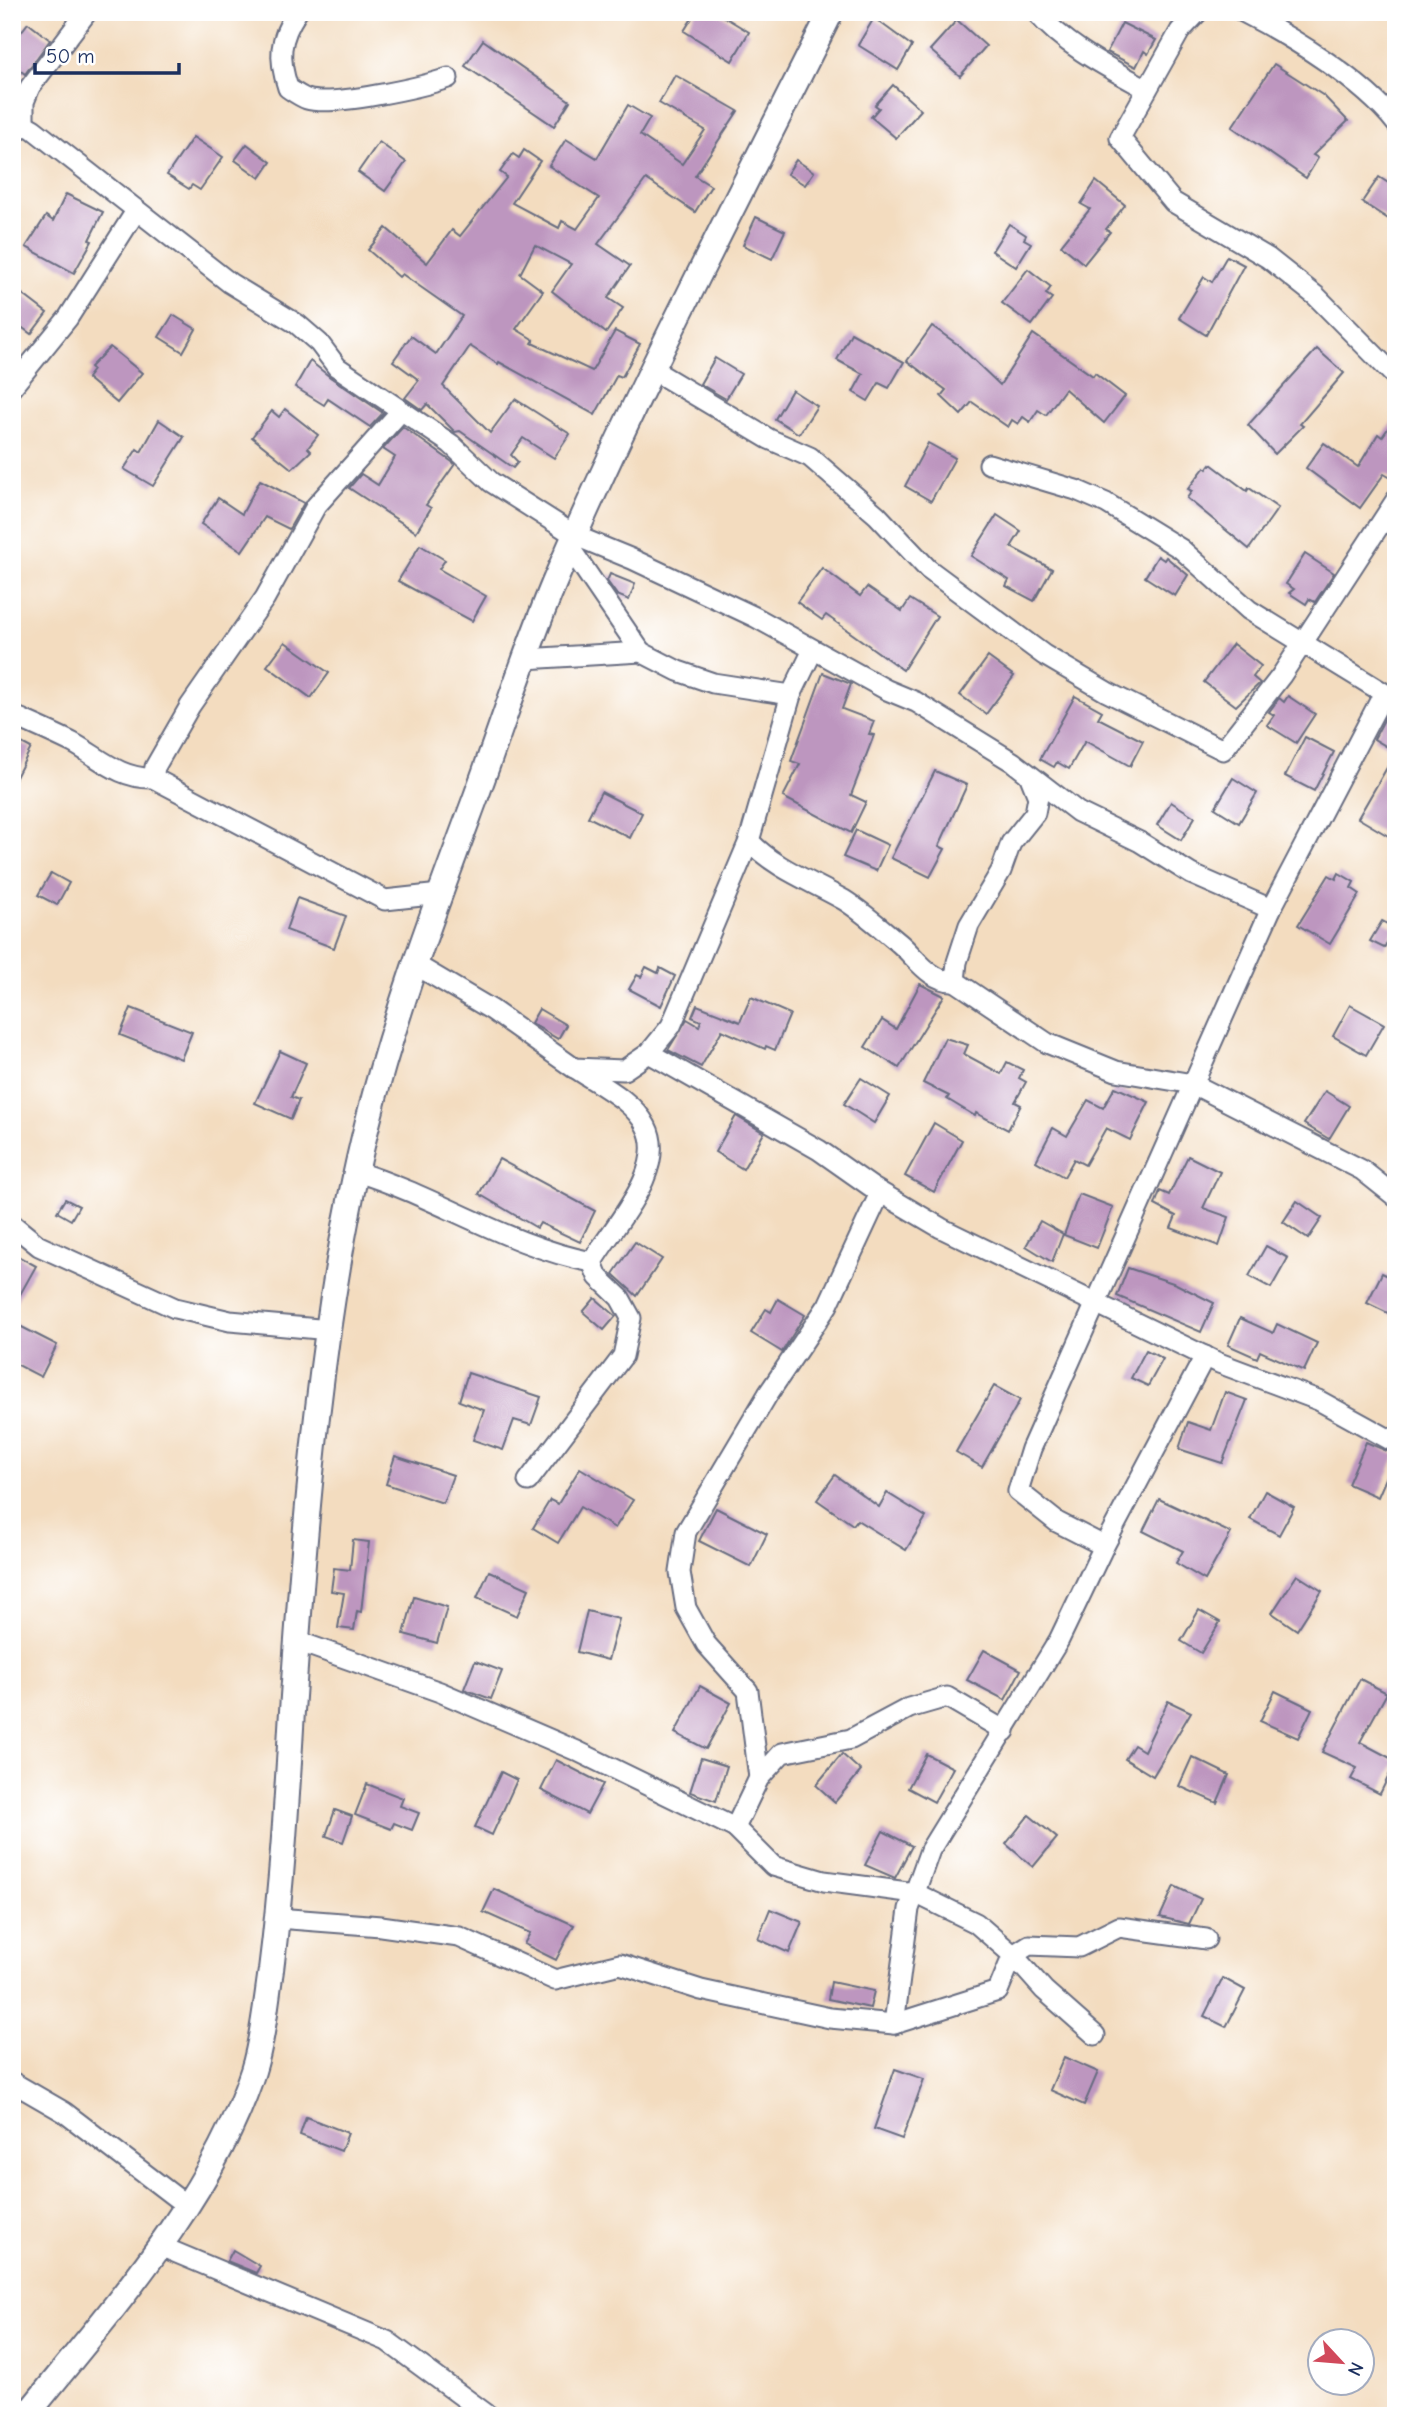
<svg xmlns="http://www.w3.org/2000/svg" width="1408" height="2428" font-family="'Comic Neue',sans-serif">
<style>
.building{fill:#bd96bf}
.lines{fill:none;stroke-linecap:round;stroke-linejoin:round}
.minor-casing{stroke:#676c80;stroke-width:23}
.tertiary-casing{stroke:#676c80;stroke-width:28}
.minor{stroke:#fff;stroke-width:19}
.tertiary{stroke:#fff;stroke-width:24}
</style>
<rect width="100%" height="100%" fill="#fff"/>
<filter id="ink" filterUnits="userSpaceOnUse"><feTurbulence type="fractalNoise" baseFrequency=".0143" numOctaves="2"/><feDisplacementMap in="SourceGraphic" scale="14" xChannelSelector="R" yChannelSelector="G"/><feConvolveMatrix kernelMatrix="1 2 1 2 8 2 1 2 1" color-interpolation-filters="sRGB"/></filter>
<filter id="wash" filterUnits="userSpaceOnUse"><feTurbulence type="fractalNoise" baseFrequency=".00686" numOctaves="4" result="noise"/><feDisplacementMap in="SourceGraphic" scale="28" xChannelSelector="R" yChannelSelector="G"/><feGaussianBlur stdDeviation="1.57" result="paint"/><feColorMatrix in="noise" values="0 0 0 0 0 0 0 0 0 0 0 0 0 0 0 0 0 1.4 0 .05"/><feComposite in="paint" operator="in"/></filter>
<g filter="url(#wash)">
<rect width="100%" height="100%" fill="#f3dcbf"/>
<g id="blocks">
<g class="building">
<path d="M696,12H716L749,32L732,61L684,31Z"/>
<path d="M874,18L912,46L898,70L858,45Z"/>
<path d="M957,20L986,46L960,76L930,50Z"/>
<path d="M28,23L50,40L25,74L12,64V44Z"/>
<path d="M1122,23L1156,40L1148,54L1144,51L1136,67L1107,52Z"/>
<path d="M483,40L570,101L554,126L465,66Z"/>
<path d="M1274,64L1324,96L1348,121L1313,155L1318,158L1306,178L1232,127Z"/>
<path d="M675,75L738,111L695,176L711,186L695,212L646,179L598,244L630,266L608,298L623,308L606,333L552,291L571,264L535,245L520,274L543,291L516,329L534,340L532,343L592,371L615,331L640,344L622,377L617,375L595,415L499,362L498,364L470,346L443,386L490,433L515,399L570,434L554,458L523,438L511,455L518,462L513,468L460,431L455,432L427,404L422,410L405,398L419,380L393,361L411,336L436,354L462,316L402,274L399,277L368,250L386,228L427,263L452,230L460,236L507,177L500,172L513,154L519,158L524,150L540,161L512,203L559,228L562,221L577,229L599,198L549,166L566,139L597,158L628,105L650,118L640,135L682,164L705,130L659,103Z"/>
<path d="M893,85L921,110L896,138L871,117L879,108L875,105Z"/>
<path d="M193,137L223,157L200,190L192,185L189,189L167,175Z"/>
<path d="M379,142L406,162L385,191L358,172Z"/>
<path d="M247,144L271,162L260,178L235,160Z"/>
<path d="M796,160L814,172L805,185L787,174Z"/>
<path d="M1379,177L1396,188V224L1362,202Z"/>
<path d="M1096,181L1125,205L1106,229L1110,232L1084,264L1061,245L1090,209L1081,204Z"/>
<path d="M66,194L103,212L89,240L92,241L74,273L26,247L46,216L53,221Z"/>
<path d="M756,217L785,231L772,259L743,245Z"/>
<path d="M1009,224L1026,235L1024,239L1031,243L1016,267L992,251Z"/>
<path d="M1227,256L1244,265L1206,335L1179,318L1204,277L1212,282Z"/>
<path d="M1028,269L1051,287L1046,294L1052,298L1032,325L1002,303Z"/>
<path d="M21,293L47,313L31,334L12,320V305Z"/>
<path d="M173,315L196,329L183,352L159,337Z"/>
<path d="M932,326L957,344L1000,385L1033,334L1093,376L1095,373L1125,396L1104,423L1065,389L1046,415L1038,410L1030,422L1023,417L1018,424L1012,420L1008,427L972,402L961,415L941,396L946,390L907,361Z"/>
<path d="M851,333L904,362L889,388L879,383L868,401L853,392L863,374L837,360Z"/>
<path d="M110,347L142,373L117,403L87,378L93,370L90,367Z"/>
<path d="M1317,349L1344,373L1300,424L1303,426L1275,454L1248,425Z"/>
<path d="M715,358L741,374L726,399L700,384Z"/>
<path d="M310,361L330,377L383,413L370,427L328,399L324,405L295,387Z"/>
<path d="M792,390L817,406L799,434L775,419Z"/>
<path d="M285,409L318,435L308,448L311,451L292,469L252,437L272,411L279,417Z"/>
<path d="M1396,417V470L1391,478L1384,474L1360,508L1306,468L1324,443L1358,467L1378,434L1382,437Z"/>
<path d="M159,420L184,437L153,486L124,469L137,449L141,452Z"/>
<path d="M403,427L455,464L426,505L431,508L416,532L349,488L361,474L378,485L395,457L383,449Z"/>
<path d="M928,443L955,458L931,501L905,486Z"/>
<path d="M1211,464L1247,491L1249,488L1278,508L1249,549L1187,498L1192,491L1188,489L1205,467L1207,469Z"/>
<path d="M260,480L304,503L289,529L265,517L242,551L201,524L218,498L242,514Z"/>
<path d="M997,515L1021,531L1011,547L1052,569L1034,601L1006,586L1009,580L971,556Z"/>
<path d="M420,545L445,560L439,569L486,596L472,621L398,581Z"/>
<path d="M1305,554L1334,573L1315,602L1309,599L1306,604L1289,593L1294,589L1286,584Z"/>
<path d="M1158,556L1164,560L1166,557L1188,575L1175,596L1145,577Z"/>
<path d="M822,568L860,596L867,587L902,611L910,599L937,616L903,670L826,615L822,620L797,602Z"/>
<path d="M610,574L635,584L629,600L617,595L607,581Z"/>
<path d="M285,642L329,673L311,698L267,666Z"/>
<path d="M1233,644L1261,666L1253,677L1260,683L1236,706L1204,682Z"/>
<path d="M988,657L1014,676L986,714L960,695Z"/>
<path d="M823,673L851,684L842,709L874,721L869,734L874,735L851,795L866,802L851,833L783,797L800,764L791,761Z"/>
<path d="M1075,696L1102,711L1098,718L1143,741L1130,766L1085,741L1069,769L1057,762L1054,767L1040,759Z"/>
<path d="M1288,696L1315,714L1296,743L1267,725L1274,715L1269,712L1279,698L1284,702Z"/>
<path d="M1390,708L1396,711V752L1374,739Z"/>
<path d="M1305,737L1334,752L1314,791L1285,776Z"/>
<path d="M12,738L31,748L12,785Z"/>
<path d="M1396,752V828L1390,837L1358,818Z"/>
<path d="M935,771L967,785L939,846L945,849L930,877L891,858Z"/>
<path d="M1233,778L1257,793L1239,823L1215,808Z"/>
<path d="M601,792L642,813L630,838L588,817Z"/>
<path d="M1171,802L1195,817L1181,840L1157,825Z"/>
<path d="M856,830L888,845L876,871L843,857Z"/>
<path d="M51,873L69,883L57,905L38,895Z"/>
<path d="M1339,873L1354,882L1351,888L1360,894L1330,944L1298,925L1329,875L1336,879Z"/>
<path d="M297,898L346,916L334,948L286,930Z"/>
<path d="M1382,921L1395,928L1384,948L1370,941Z"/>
<path d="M646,967L658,973L660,968L675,976L661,1006L629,989L637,975L641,977Z"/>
<path d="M920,984L944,996L899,1068L865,1047L882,1020L896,1029Z"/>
<path d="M751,997L790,1014L775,1050L766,1046L765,1049L722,1030L701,1067L668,1050L687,1019L699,1026L701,1021L692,1017L697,1005L740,1022Z"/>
<path d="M1350,1005L1384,1024L1366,1055L1333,1036Z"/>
<path d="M131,1008L192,1032L181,1059L120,1035Z"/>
<path d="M539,1009L566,1025L558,1039L531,1023Z"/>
<path d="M945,1038L968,1045L964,1054L1001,1074L1007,1062L1023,1070L1019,1078L1026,1082L1015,1102L1021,1105L1008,1130L976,1113L975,1116L947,1099L949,1096L923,1083Z"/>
<path d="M280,1051L306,1063L291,1097L299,1100L291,1119L255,1103Z"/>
<path d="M861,1078L890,1096L874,1123L844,1104Z"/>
<path d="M1115,1087L1149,1102L1130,1140L1106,1128L1085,1165L1074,1159L1064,1177L1036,1161L1053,1128L1067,1136L1088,1100L1103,1108Z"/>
<path d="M1325,1091L1349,1106L1329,1139L1304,1124Z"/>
<path d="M736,1116L764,1133L743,1169L715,1152Z"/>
<path d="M934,1123L962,1140L934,1192L905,1176Z"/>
<path d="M1188,1156L1220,1172L1203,1208L1229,1217L1219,1246L1171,1228L1176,1216L1155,1205L1160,1191L1169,1195Z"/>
<path d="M499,1159L595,1211L580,1242L540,1223L537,1228L479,1194Z"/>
<path d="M1079,1194L1113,1207L1097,1248L1064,1235Z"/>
<path d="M65,1199L79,1206L71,1220L57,1212Z"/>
<path d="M1297,1201L1322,1218L1308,1239L1283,1222Z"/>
<path d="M1040,1221L1063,1234L1052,1262L1026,1246Z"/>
<path d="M635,1242L662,1259L637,1296L613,1274Z"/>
<path d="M1266,1246L1288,1258L1271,1288L1249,1276Z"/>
<path d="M12,1253L36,1266L12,1309Z"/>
<path d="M1128,1268L1176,1284L1214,1303L1201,1332L1117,1296Z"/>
<path d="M1382,1273L1396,1280V1317L1367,1303Z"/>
<path d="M595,1298L616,1316L604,1330L583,1312Z"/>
<path d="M778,1299L805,1315L782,1352L751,1333L766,1309L771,1312Z"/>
<path d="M1240,1318L1273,1333L1277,1324L1317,1343L1304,1371L1260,1351L1257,1358L1228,1345Z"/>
<path d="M12,1322L57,1345L41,1377L12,1362Z"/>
<path d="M1146,1350L1163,1359L1148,1386L1131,1378Z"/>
<path d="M468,1373L541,1397L531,1425L514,1420L503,1450L473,1440L484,1410L459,1401Z"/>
<path d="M994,1386L1020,1400L982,1467L956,1452Z"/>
<path d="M1225,1392L1247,1400L1222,1463L1179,1449L1188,1422L1211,1430Z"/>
<path d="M1366,1442L1396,1455L1378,1497L1348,1484Z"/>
<path d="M395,1456L453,1475L443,1503L386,1484Z"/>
<path d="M580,1468L633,1500L615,1528L580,1507L558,1543L533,1528L550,1500L558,1504Z"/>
<path d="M835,1475L879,1507L887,1493L926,1517L906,1550L857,1520L853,1525L817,1500Z"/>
<path d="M1265,1491L1294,1507L1279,1535L1250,1519Z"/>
<path d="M1159,1499L1231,1533L1205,1580L1176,1563L1183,1551L1143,1531Z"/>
<path d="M716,1508L767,1534L751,1567L699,1541Z"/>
<path d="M353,1540L369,1542L361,1612L357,1611L354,1630L338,1628L344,1593L331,1591L334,1568L350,1570Z"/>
<path d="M489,1571L529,1589L517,1616L477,1598Z"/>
<path d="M1297,1575L1322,1591L1297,1630L1272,1613Z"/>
<path d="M414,1597L447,1607L437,1643L404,1634Z"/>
<path d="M1199,1610L1220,1622L1201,1653L1181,1641Z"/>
<path d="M587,1611L619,1619L608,1660L577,1652Z"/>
<path d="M984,1650L1021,1670L1005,1700L967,1680Z"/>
<path d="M475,1661L502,1671L491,1699L464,1689Z"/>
<path d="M1360,1679L1387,1693L1360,1742L1396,1761L1380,1794L1351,1779L1357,1768L1322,1752Z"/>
<path d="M700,1686L731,1703L706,1749L675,1733Z"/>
<path d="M1275,1691L1312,1709L1298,1738L1260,1721Z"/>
<path d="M1168,1701L1191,1712L1153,1776L1125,1759L1134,1745L1144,1751Z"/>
<path d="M842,1754L861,1771L835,1802L816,1785Z"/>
<path d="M926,1754L953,1768L934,1802L908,1788Z"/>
<path d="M1192,1757L1229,1775L1217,1803L1179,1786Z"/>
<path d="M701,1758L727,1766L716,1801L690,1792Z"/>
<path d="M556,1760L603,1784L587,1814L541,1790Z"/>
<path d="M501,1772L517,1780L492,1835L475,1827Z"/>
<path d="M367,1784L403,1798L400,1806L419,1813L412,1830L394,1823L391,1829L355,1815Z"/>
<path d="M335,1810L352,1816L343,1842L326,1836Z"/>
<path d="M1029,1815L1057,1838L1033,1867L1006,1844Z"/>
<path d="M883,1831L912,1846L895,1878L865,1865Z"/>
<path d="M1174,1886L1201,1899L1189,1924L1160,1917Z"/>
<path d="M494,1889L574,1925L556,1960L524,1944L530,1933L483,1912Z"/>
<path d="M770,1909L802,1922L789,1953L758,1939Z"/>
<path d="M1223,1978L1245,1990L1226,2027L1204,2016Z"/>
<path d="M831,1982L874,1991L870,2008L828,1999Z"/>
<path d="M1064,2057L1098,2072L1084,2105L1050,2090Z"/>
<path d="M895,2069L924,2079L902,2139L874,2129Z"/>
<path d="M306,2117L348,2133L341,2151L300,2135Z"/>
<path d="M233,2250L260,2266L256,2273L227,2261Z"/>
</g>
</g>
</g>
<g filter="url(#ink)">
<use href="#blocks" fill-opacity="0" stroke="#676c80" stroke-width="2"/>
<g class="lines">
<defs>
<g id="minor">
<path d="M297,12C279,39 278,58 288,88C294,92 301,97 307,99C332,107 422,87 448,78"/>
<path d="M1036,12C1065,46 1109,68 1147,89"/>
<path d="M1198,12L1180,31L1120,138L1173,202L1268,258L1316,296L1396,377"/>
<path d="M1243,12C1292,37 1362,80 1396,123"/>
<path d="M24,124V102L30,87L87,12"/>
<path d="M12,136L24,124L33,129L230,283L297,324L319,343L337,367L451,444L491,482L576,536L632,559L755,617L887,690L916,702L1013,762L1078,812L1140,842L1191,874L1271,909"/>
<path d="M653,370L769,439L810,457L877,515L928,569L1044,655L1107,692L1223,750L1281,676L1396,500"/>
<path d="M12,387L68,318L136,211"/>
<path d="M989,464L1076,490L1106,503L1181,549L1249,610L1384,693L1271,909L1031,1449L1018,1491L1057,1522L1104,1546"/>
<path d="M570,548L641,652"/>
<path d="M525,659L641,652L678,671L713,683L791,695L813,650"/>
<path d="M791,695L749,841C776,869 811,881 844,900C863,912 882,929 899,943C915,956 930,983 955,981L957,962L969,925L1001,871L1011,843L1035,813L1038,797L1030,777"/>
<path d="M12,715C32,724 53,733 73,743C100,758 120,779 153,778L385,900L440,894"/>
<path d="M153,778L155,767L190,706L265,598L316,506L401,411"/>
<path d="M416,965L492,1010L574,1068L624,1070L649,1053L819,1150L873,1188L941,1228L1219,1363L1318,1400L1396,1443"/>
<path d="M955,981L1047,1043L1116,1071L1193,1084L1362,1170L1396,1197"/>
<path d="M649,1053L671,1026L749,841"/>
<path d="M357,1172C438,1197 508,1246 592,1262"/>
<path d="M12,1224L39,1246L175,1308L230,1321L330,1330"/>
<path d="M528,1481L623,1356L631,1318L620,1298L598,1277L592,1262C612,1227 669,1169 646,1126C633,1100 598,1084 575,1068"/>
<path d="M297,1641L440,1692L577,1751L735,1828"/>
<path d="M1005,1731L947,1697L909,1708L851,1739L782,1753L759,1778L735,1828L773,1866L824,1881L915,1893L976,1923L1013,1955L1029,1945L1079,1947L1119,1927L1206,1939"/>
<path d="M759,1778L748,1691L706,1644L686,1608L680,1572L686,1532L768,1394L828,1305L880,1193"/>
<path d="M277,1918L381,1926L459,1937L555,1980L620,1964L701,1990L830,2018L894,2024L909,1909L930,1850L1059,1640L1104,1546L1205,1356"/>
<path d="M894,2024L998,1991L1013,1955L1044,1990L1095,2035"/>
<path d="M12,2082L64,2112L187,2206"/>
<path d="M160,2246L387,2341L489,2416"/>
</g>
<path id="tertiary" d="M26,2416C108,2314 213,2197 253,2071C263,2039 266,2003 271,1970C282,1884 287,1798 292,1711C305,1519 321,1308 368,1121C395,1013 435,907 474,802C501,729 524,655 554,583C637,389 737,201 831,12"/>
</defs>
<use href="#minor" class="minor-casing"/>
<use href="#tertiary" class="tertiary-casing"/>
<use href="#minor" class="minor"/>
<use href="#tertiary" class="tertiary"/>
</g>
</g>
<rect width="1408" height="2428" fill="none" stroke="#fff" stroke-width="42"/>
<g transform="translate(1341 2362) rotate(116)"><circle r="33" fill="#ffffff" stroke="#a4acbf" stroke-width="2"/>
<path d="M0-5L12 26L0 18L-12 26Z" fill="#d1495b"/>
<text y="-10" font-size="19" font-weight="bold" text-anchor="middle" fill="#1b2f5e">N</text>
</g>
<path d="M35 63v10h144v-10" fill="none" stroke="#1b2f5e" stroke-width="3.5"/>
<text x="46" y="63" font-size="21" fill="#1b2f5e" stroke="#ffffff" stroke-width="5" paint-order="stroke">50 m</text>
</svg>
